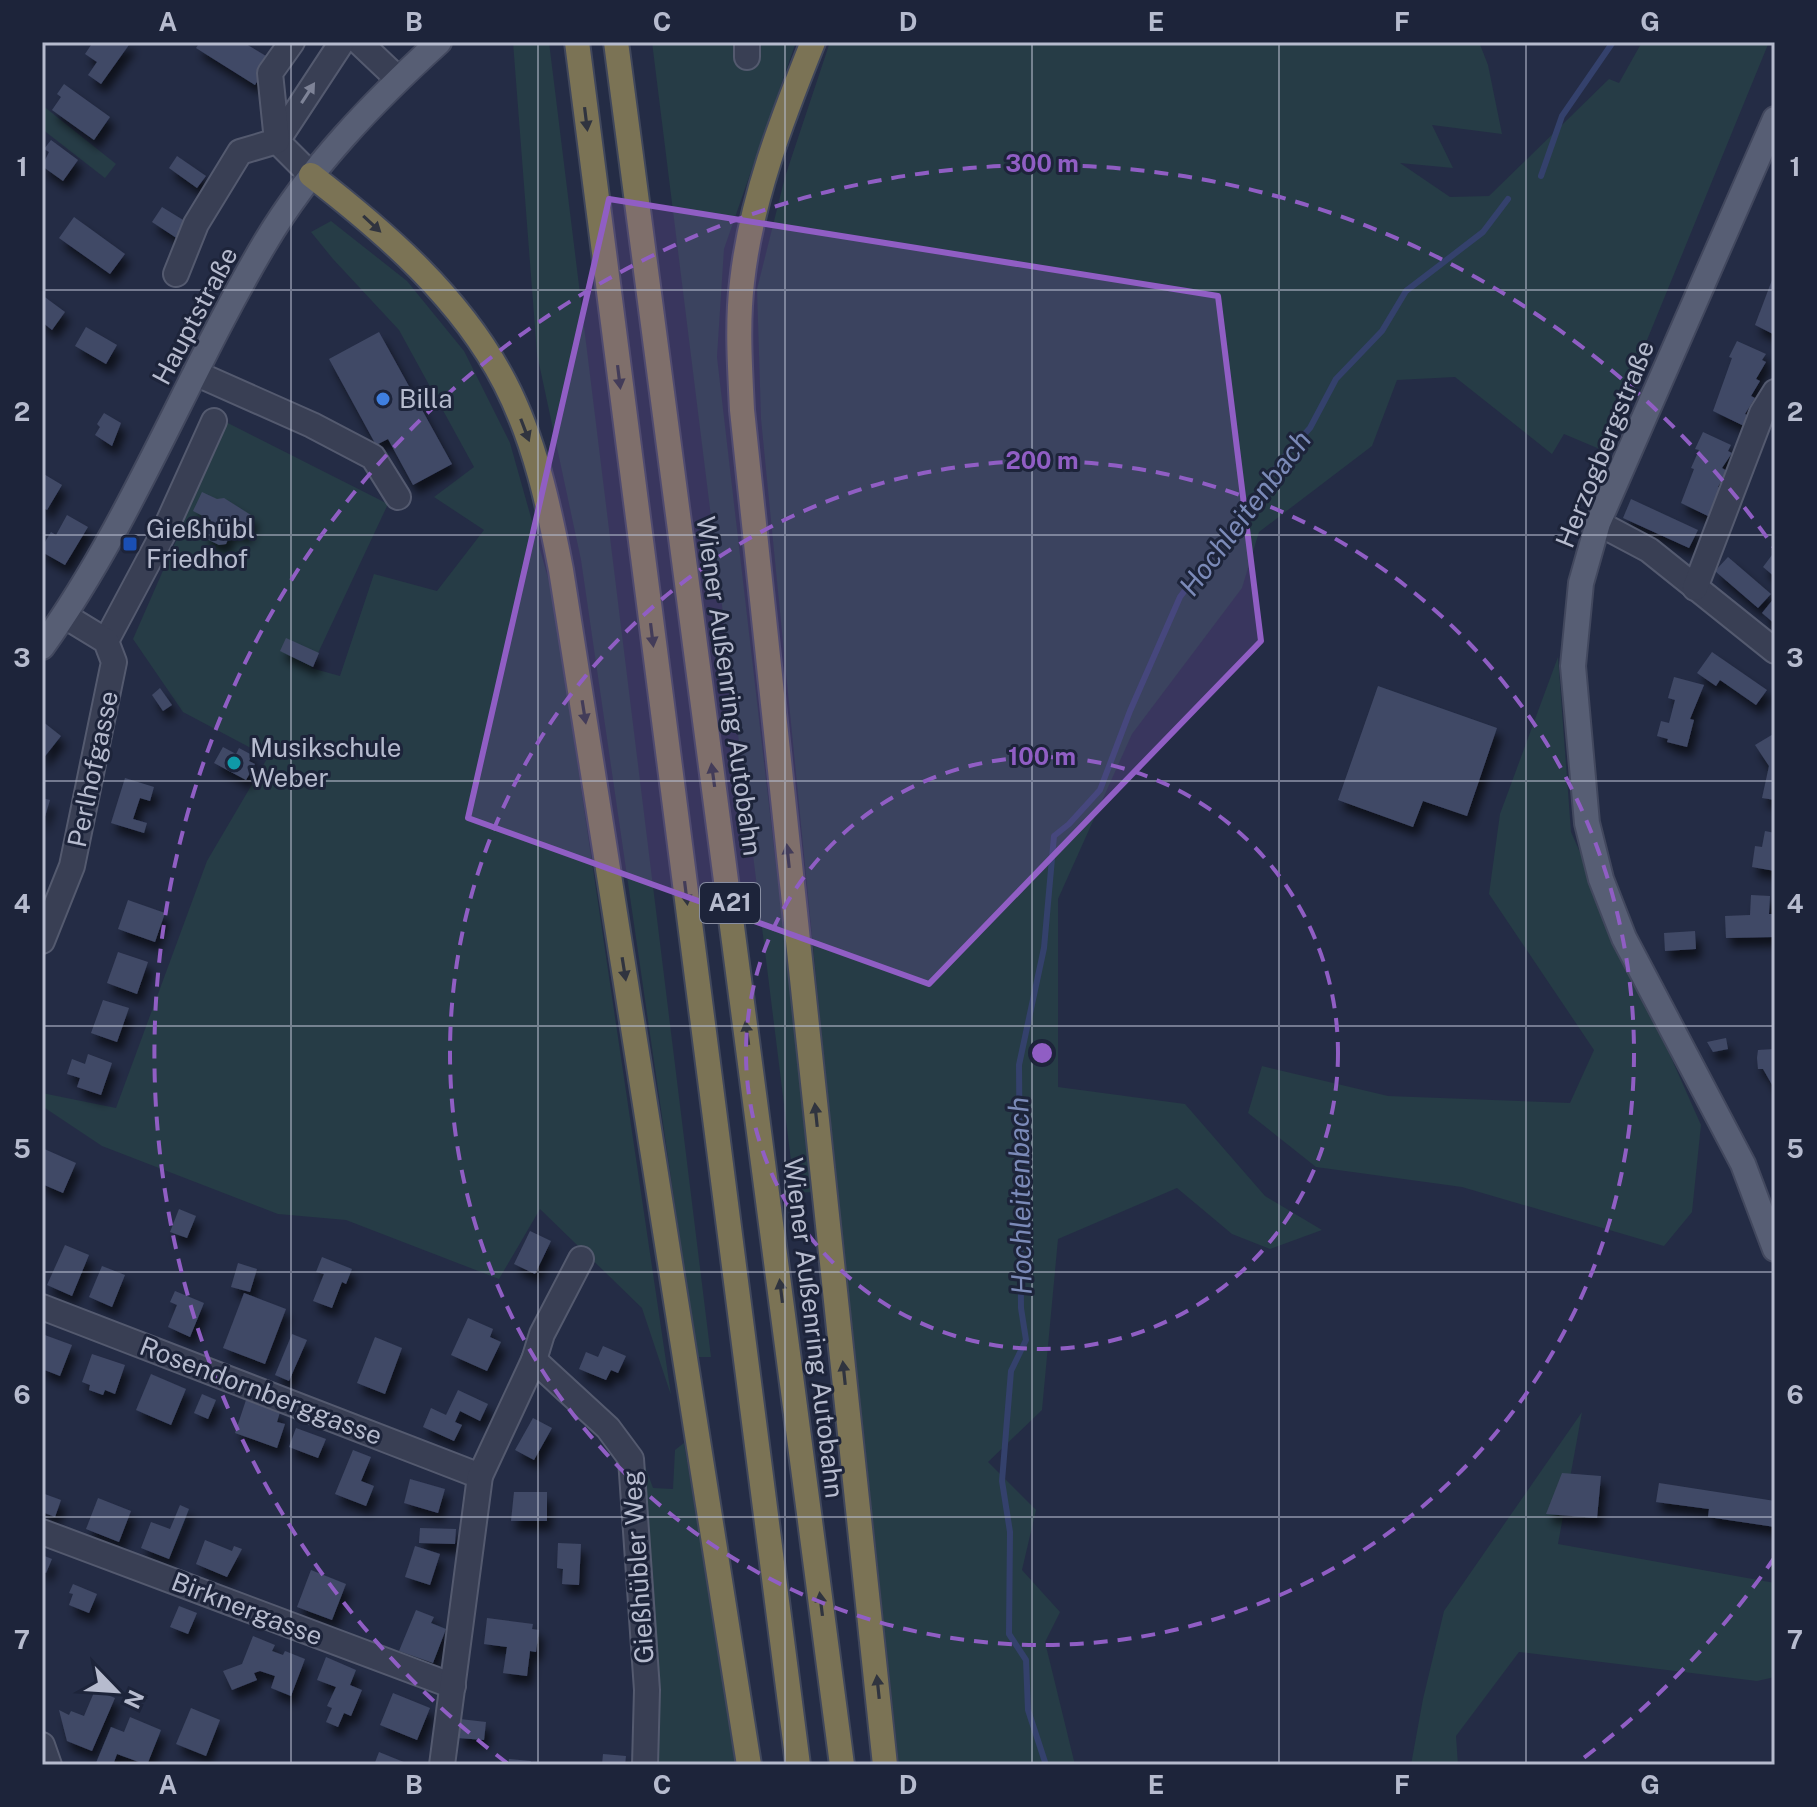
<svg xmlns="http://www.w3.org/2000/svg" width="1817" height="1807" font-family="'Public Sans',sans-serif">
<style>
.green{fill:#263c46}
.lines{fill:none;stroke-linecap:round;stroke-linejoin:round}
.stream{stroke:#34416c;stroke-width:6}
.building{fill:#404966;filter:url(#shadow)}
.minor-casing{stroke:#545a6f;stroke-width:28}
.major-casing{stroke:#42485e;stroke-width:28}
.highway-casing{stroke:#40475c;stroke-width:28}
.minor{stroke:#393f54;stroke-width:24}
.major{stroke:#575e74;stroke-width:24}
.highway{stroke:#7b7355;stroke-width:24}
.oneway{fill:#7e8397}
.oneway2{fill:#30343f}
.marked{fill:#905ec4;fill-opacity:0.2;stroke:#905ec4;stroke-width:6;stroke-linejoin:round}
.grid{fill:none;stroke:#b6bbce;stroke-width:2;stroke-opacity:0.55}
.ring{fill:none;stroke:#905ec4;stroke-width:4;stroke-dasharray:14 10}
.shop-dot{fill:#3f7fe0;stroke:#1d243a;stroke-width:3}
.transit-dot{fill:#1a4fb4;stroke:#1d243a;stroke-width:3}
.culture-dot{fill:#0f9aa8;stroke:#1d243a;stroke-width:3}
.labels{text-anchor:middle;stroke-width:6;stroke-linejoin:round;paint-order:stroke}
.shield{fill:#1d243a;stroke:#888ea2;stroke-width:2}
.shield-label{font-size:24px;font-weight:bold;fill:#b6bbce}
.street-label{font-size:26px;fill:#b6bbce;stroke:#1d243a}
.poi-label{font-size:26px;fill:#b6bbce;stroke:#1d243a;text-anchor:start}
.water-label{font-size:28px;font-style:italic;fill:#7b8ab8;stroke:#1d243a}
.centre{fill:#905ec4;stroke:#1d243a;stroke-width:4}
.ring-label{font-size:24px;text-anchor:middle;font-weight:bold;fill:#905ec4;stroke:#1d243a;stroke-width:6;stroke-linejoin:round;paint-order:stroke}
.neatline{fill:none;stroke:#b6bbce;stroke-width:3}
.grid-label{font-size:26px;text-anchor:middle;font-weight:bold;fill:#b6bbce}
</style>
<defs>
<filter id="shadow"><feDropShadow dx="5" dy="9" stdDeviation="4" flood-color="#0009"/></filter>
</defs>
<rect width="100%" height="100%" fill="#242c45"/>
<g class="green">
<path d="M513,42H549L711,1357H697L581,560L537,354Z"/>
<path d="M652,42H796L724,249L717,357L814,1192L795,1193Z"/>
<path d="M830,42H1479L1488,65L1502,134L1432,125L1453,168L1400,163L1450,197L1489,196L1609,79L1619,83L1642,42H1769L1602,450L1564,434L1552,454L1455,377L1397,380L1372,446L1259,532L1242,588L1132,734L1058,899V1087L1185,1104L1265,1196L1322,1230L1270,1249L1232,1234L1177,1188L1058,1239L1042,1410L988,1462L1036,1510L1022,1570L1060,1612L1045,1642L1075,1765H899L830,1119L761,419L757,289L785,177Z"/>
<path d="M42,105L116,164L105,178L42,129Z"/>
<path d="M331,221L407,281L464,351L510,443L552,592L671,1395L642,1308L540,1209L499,1279L346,1220L278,1214L102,1146L42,1106V1093L116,1108L207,861L268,757L183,712L133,639L183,525L174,520L220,419L388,504L311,668L340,676L374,574L437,591L484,530L434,497L474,467L399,330L333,259L311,232Z"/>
<path d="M1558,657L1571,832L1701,1125L1692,1212L1664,1246L1462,1187L1316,1167L1248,1113L1262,1066L1388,1096L1570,1103L1594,1050L1489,894L1500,814Z"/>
<path d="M1582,1412L1558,1544L1775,1583V1677L1757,1681L1519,1652L1456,1736L1458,1765H1411L1423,1699L1444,1611Z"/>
<path d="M684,1443L737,1765H658L638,1447L653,1488L673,1489L675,1450Z"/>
</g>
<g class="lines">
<g class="stream">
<path d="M1541,176L1562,116L1613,42"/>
<path d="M1046,1765L1028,1710L1026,1660L1009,1634L1010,1532L1002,1481L1011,1371L1026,1340L1021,1308L1019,1065L1044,948L1054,836L1069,824L1100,790L1130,711L1180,597L1285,456L1310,428L1336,379L1382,331L1406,291L1483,232L1508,199"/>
</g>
</g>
<g class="building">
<path d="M93,42H131L101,84L88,75L97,62L85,54Z"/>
<path d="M200,42H248L246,44L271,59L255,85L196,48Z"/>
<path d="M64,84L110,117L94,140L52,110L61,97L57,94Z"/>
<path d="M51,140L78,160L63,181L42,166L49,152L44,149Z"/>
<path d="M177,156L206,176L197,188L169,168Z"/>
<path d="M162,207L188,223L178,239L152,222Z"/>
<path d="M74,217L125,254L110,274L59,238Z"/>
<path d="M1775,272V335L1755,325Z"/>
<path d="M42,295L65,312L52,330L42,322Z"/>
<path d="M86,327L117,345L106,364L75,346Z"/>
<path d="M379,332L452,464L413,485L388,439L376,445L329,359Z"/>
<path d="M1737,341L1766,354L1762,360L1766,362L1756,379L1760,381L1751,396L1755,398L1745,414L1749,416L1744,426L1713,411L1732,358L1729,357Z"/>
<path d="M104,413L121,423L112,446L95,435L100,427L97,424Z"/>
<path d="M1703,432L1731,445L1728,451L1732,453L1722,468L1727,471L1718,487L1723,489L1713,506L1717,508L1712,518L1681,503L1694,469L1691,468L1699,450L1695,449Z"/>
<path d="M42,473L62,485L47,510L42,507Z"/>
<path d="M202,492L217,499L224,498L254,517L245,536L232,530L226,544L219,545L207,539L204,533L211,520L193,511Z"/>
<path d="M1631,499L1698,530L1689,548L1623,518Z"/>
<path d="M67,515L88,527L65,565L42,552V547L51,532L56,535Z"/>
<path d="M1775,551V577L1763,567Z"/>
<path d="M1728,557L1771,594L1758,608L1715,571Z"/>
<path d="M1775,597V624L1762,613Z"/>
<path d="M286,638L319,653L313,667L280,651Z"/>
<path d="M1712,652L1767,690L1756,705L1720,680L1716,686L1697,673Z"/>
<path d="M1674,677L1704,685L1690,719L1694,720L1687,747L1667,742L1668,739L1657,736L1661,721L1669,723L1675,700L1668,698Z"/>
<path d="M1378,686L1497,728L1467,816L1423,801L1413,827L1338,800Z"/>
<path d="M160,688L172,705L163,711L152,695Z"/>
<path d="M42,721L61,736L42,760Z"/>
<path d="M1775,733V800L1762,798L1769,766L1755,745Z"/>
<path d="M223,747L236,754L239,748L252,755L249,761L255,764L246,780L214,763Z"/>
<path d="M125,778L154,787L150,801L140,798L133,819L147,823L144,833L111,823Z"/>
<path d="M42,798L50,800L43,823H42Z"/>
<path d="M1765,831L1775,833V871L1752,867L1755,846L1762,847Z"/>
<path d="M1751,895L1770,896L1769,914H1775V937L1726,938L1725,916L1750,915Z"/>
<path d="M128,900L165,913L155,942L118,929Z"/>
<path d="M1695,931L1696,949L1665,951L1664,933Z"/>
<path d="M118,952L148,962L137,994L107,983Z"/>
<path d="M103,1000L129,1008L117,1042L91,1033Z"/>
<path d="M1726,1038L1728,1049L1713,1052L1707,1042Z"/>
<path d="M1775,1049V1090L1763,1069H1758L1757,1058L1758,1050Z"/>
<path d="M88,1054L112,1063L101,1095L77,1087L80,1078L67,1074L72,1059L85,1064Z"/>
<path d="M42,1148L76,1163L63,1193L42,1184Z"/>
<path d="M179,1209L196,1216L187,1238L170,1232Z"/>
<path d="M530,1231L551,1241L535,1274L514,1264Z"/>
<path d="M65,1245L89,1255L72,1296L47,1285Z"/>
<path d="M322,1257L352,1269L346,1284L342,1282L332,1308L313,1301L324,1274L316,1272Z"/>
<path d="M238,1263L257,1269L250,1292L231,1287Z"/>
<path d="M102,1266L125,1275L112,1307L89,1297Z"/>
<path d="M175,1291L204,1303L190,1337L168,1327L177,1305L170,1302Z"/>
<path d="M244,1293L286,1309L265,1364L223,1348Z"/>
<path d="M468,1318L493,1329L490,1337L501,1342L487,1371L451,1355Z"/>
<path d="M42,1334L72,1345L60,1376L42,1369Z"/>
<path d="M292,1334L307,1340L289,1381L275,1375Z"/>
<path d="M375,1337L402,1348L385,1394L357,1383Z"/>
<path d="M603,1346L626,1356L618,1373L611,1370L606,1380L579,1369L586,1352L598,1357Z"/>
<path d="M92,1354L125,1365L115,1394L105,1390L103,1395L89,1390L90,1385L82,1382Z"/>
<path d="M151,1374L186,1389L171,1425L136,1410Z"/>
<path d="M458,1390L488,1404L480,1421L460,1411L455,1422L462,1425L454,1441L423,1427L431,1408L446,1415Z"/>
<path d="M202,1394L216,1400L208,1419L194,1413Z"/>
<path d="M246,1400L280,1412L277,1422L285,1424L277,1448L235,1433Z"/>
<path d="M533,1418L552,1428L534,1460L515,1450Z"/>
<path d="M296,1428L326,1439L318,1458L289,1447Z"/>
<path d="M353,1450L371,1457L361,1481L374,1486L366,1506L335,1494Z"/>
<path d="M1562,1473L1601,1476L1597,1518L1546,1514Z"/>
<path d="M410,1479L445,1489L438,1513L404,1503Z"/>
<path d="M1659,1483L1775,1501V1527L1708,1517L1709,1509L1656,1502Z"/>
<path d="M514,1492H547V1521H511Z"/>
<path d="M42,1493L61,1500L55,1517L42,1512Z"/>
<path d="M98,1498L131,1511L119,1542L86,1529Z"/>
<path d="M180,1505L189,1509L169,1559L141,1548L151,1522L170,1529Z"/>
<path d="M420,1528L456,1529L455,1544L419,1543Z"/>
<path d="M205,1540L232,1551L234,1546L242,1549L227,1577L196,1564Z"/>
<path d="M558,1543L581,1544L579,1585L562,1584L563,1569L557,1568Z"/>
<path d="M415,1546L440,1554L430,1585L405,1577Z"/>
<path d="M42,1555L52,1559L46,1573L42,1571Z"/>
<path d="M311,1570L346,1584L332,1620L297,1607Z"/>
<path d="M73,1584L97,1594L89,1613L69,1605L73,1594L69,1593Z"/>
<path d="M179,1606L197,1613L188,1634L170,1627Z"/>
<path d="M416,1610L434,1617L431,1623L446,1629L433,1663L399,1651Z"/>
<path d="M487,1618L533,1624L532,1629L539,1630L536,1652L530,1651L527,1676L503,1673L507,1647L484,1644Z"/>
<path d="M253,1636L275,1645L272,1651L283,1655L285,1651L305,1659L291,1696L271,1688L275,1676L260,1671L254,1673L257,1680L232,1690L223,1671L242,1664Z"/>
<path d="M326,1657L356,1670L350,1685L362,1690L351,1716L344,1713L338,1727L326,1722L332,1708L327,1706L336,1687L317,1680Z"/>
<path d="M95,1690L115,1698L92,1751L67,1741L59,1710L69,1715L71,1711L84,1716Z"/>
<path d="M393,1693L430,1708L417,1740L380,1725Z"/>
<path d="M191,1708L220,1720L206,1756L176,1744Z"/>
<path d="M130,1717L161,1730L147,1765L117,1754L113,1765L96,1763L111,1727L124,1732Z"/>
<path d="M460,1719L486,1722L484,1740L458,1738Z"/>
<path d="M379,1752L411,1765H374Z"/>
<path d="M603,1754L626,1756L625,1765H602Z"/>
<path d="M509,1759L531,1761L530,1765H508Z"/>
</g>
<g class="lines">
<defs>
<g id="minor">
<path d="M359,42L398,79"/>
<path d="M747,42V57"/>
<path d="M311,175L277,141L342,42"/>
<path d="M176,274L196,224L240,152L277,141L270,73L292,42"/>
<path d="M195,373L312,425L373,457L398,497"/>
<path d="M1598,523L1649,550L1775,651"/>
<path d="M1695,588L1762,413L1775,392"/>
<path d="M106,641L163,534L214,421"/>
<path d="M42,941L72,866L114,662L106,641L65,616"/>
<path d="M42,1307L480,1476"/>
<path d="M534,1360L608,1428L631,1459L647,1690L645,1765"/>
<path d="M42,1532L453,1686"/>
<path d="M42,1745L49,1765"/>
<path d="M442,1765L480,1476L534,1360L542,1334L581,1259"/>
</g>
<g id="major">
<path d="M1775,119L1598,523L1581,583L1573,666L1587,823L1601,879L1624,938L1743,1164L1775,1249"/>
<path d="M42,647C132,522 186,376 265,243C310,167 374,101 439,42"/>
</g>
<g id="highway">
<path d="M577,42L798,1765"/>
<path d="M616,42L842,1765"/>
<path d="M813,42C782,119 751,199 742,282C737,324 740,367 742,410L885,1765"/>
<path d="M311,175C386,233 461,298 505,383C535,441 549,507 561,570L749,1765"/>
</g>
</defs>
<use href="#minor" class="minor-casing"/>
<use href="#major" class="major-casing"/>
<use href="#highway" class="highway-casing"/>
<use href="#minor" class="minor"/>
<use href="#major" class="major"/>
<use href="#highway" class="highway"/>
</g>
<defs><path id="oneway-solid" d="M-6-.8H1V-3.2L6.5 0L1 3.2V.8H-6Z" transform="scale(2)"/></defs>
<use class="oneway" href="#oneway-solid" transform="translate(308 93) rotate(-57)"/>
<g class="oneway2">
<use href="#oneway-solid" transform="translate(586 119) rotate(83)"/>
<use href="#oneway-solid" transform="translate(372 224) rotate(43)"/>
<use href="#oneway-solid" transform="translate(619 377) rotate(83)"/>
<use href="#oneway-solid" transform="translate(525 430) rotate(69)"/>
<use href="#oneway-solid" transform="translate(652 635) rotate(83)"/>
<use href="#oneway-solid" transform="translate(584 712) rotate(81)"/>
<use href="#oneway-solid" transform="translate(713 775) rotate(-98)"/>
<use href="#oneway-solid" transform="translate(788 856) rotate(-96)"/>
<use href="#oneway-solid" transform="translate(686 893) rotate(83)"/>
<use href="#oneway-solid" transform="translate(624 969) rotate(81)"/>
<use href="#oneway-solid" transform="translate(747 1033) rotate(-98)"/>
<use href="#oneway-solid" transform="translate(816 1115) rotate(-96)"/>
<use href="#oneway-solid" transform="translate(781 1291) rotate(-97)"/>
<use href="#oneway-solid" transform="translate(844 1373) rotate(-96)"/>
<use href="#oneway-solid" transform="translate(821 1604) rotate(-97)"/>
<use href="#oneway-solid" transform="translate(878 1687) rotate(-96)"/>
</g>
<path class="marked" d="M609,199L1218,296L1261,641L929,984L468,818Z"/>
<path class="grid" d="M291,42V1765M538,42V1765M785,42V1765M1032,42V1765M1279,42V1765M1526,42V1765M42,290H1775M42,535H1775M42,781H1775M42,1026H1775M42,1272H1775M42,1517H1775"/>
<g class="ring">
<circle cx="1042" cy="1053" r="296"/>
<circle cx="1042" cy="1053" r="592"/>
<path d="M1775 1557A889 889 0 0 1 1577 1763M507 1763A889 889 0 1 1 1775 549"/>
</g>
<circle class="shop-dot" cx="383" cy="399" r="8"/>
<rect class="transit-dot" x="122" y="536" width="16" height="16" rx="4"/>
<circle class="culture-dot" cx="234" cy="763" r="8"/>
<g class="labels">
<rect class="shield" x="700" y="883" width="60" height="40" rx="6"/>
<g class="shield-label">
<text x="730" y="911">A21</text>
</g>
<g class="street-label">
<text transform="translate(195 316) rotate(-62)" y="9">Hauptstraße</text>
<text transform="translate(1605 444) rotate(-68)" y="9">Herzogbergstraße</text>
<text transform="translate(729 686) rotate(82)" y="9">Wiener Außenring Autobahn</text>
<text transform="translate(93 769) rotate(-78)" y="9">Perlhofgasse</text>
<text transform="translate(814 1328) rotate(83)" y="9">Wiener Außenring Autobahn</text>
<text transform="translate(261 1391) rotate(21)" y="9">Rosendornberggasse</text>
<text transform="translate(638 1567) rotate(-94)" y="9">Gießhübler Weg</text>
<text transform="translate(247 1609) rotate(21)" y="9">Birknergasse</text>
</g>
<g class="poi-label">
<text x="399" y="408">Billa</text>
<text x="146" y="538">Gießhübl<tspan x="146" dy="30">Friedhof</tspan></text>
<text x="250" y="757">Musikschule<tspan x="250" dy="30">Weber</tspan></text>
</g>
<g class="water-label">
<text transform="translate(1245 513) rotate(-53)" y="10">Hochleitenbach</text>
<text transform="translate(1020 1196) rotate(-91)" y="10">Hochleitenbach</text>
</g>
</g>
<circle cx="1042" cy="1053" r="12" class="centre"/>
<g class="ring-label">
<text x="1042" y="172">300 m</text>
<text x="1042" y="469">200 m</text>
<text x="1042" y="765">100 m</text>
</g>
<rect width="1817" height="1807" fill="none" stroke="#1d243a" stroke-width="88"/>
<g transform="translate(116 1691) rotate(115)" stroke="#1d243a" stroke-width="6" paint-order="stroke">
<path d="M0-6L14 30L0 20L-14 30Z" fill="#b6bbce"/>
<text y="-12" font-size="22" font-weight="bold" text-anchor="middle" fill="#b6bbce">N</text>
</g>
<rect x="44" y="44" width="1729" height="1719" class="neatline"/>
<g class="grid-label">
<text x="168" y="31">A</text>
<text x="414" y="31">B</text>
<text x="662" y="31">C</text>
<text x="908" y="31">D</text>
<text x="1156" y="31">E</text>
<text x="1402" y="31">F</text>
<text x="1650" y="31">G</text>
<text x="22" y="176">1</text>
<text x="1795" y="176">1</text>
<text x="22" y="421">2</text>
<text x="1795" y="421">2</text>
<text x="22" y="667">3</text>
<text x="1795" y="667">3</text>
<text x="22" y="913">4</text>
<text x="1795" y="913">4</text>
<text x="22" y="1158">5</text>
<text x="1795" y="1158">5</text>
<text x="22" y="1404">6</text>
<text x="1795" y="1404">6</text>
<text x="22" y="1649">7</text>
<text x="1795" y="1649">7</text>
<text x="168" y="1794">A</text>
<text x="414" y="1794">B</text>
<text x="662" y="1794">C</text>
<text x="908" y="1794">D</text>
<text x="1156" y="1794">E</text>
<text x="1402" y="1794">F</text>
<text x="1650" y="1794">G</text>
</g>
</svg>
